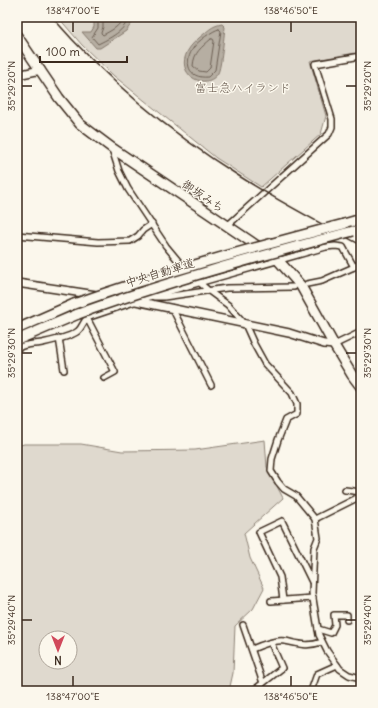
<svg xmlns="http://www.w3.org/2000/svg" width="378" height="708" font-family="Delius,'Klee One',sans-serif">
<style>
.green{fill:#dfd9ce;stroke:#8d8276;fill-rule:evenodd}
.water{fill:#b6aea2;stroke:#85796d}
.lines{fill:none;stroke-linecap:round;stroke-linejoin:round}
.shore{stroke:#6c5f53;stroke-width:1}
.street-casing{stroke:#3b2a1e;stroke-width:8}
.secondary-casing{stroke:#3b2a1e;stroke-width:10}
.highway-casing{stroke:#3b2a1e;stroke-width:12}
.street{stroke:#fbf7ec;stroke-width:5}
.secondary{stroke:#fbf7ec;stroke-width:7}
.highway{stroke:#fbf7ec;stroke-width:9}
.rail{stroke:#3b2a1e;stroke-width:1.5}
.highway-bridge-casing{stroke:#3b2a1e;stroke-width:12;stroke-linecap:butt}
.highway-bridge{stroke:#fbf7ec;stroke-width:9}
.ticks{fill:none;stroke:#3b2a1e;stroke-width:1.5}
.labels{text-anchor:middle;stroke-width:3;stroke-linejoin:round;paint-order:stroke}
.park-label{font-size:12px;fill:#64564a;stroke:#fbf7ec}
.street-label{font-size:12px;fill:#3b2a1e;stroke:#fbf7ec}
.neatline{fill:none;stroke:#3b2a1e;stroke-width:1.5}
.ticks-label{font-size:10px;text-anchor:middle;fill:#3b2a1e}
</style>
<rect width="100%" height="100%" fill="#fbf7ec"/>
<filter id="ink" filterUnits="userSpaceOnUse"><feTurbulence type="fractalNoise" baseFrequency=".025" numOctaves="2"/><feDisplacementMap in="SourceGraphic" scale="8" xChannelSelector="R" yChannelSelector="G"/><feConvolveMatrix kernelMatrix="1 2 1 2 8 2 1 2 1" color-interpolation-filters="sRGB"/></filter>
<g filter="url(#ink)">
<g class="green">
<path d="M58,17H361V52L310,61L326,116L321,134L261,187L216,158L114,76L82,45Z"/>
<path d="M265,440L267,467L283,498L244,533L250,558L264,588L253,609L235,626L233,673L229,691H17V446L24,444H81L122,451L195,450ZM46,638H70V662H46Z"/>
</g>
<g class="water">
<path d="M94,17H131L132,23L126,31L100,48H96L82,32H91L94,27Z"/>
<path d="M222,24L225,27C224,36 221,68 218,73C205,95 162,69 199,38C208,31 211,26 222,24Z"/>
</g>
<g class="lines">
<g class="shore">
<path d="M98,17V28L92,37L98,44C108,39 128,30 127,17"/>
<path d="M103,17V27L101,33L103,35C110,31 122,26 122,17"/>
<path d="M219,29L221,31L215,70L208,77C188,79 183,62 194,47C197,42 213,30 219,29Z"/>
<path d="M211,39H213L214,41L210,68L206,72L199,71L193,66C194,52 201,48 211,39Z"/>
</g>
<defs>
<g id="street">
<path d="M112,149L119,171L128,189L166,246L185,269"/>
<path d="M227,226L329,134L332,127V119L315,64L361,56"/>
<path d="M17,235L98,242L130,241L138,236L143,230L152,224"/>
<path d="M191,275L209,291L228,305L245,324L254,344L265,364L292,393L297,404V414L286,420L278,440L272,459L271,471L278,482L284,489L296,496L315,519L318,538L314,548L312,593L319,635L327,651L340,669L349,675L361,678"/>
<path d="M307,284L322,281L354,267"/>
<path d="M154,297H164L227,288L294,287"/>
<path d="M172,308L211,385"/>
<path d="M87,318L115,372L104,378"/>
<path d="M59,338L64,370"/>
<path d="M334,345L361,332"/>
<path d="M17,348C28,343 32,345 42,343C51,341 71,337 78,331C82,328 83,322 87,318L149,297L326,247L335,246L343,247L354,267L361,263"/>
<path d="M345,490L361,492"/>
<path d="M315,519L361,496"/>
<path d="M283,600L280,577L259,532L282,521L312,582"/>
<path d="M271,601L313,598"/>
<path d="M243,625L263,683"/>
<path d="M318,629L331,633L335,625L334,615H347V620"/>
<path d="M252,649C261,645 275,639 285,641C300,644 307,647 322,642"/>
<path d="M253,691L282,668L271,643"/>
<path d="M311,691L317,674L337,665"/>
</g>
<g id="secondary">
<path d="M17,75L41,70"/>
<path d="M17,283L136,301L289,333L324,344L334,345"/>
</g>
<g id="highway">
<path d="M17,36L59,98L80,124L112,148L278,260L301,286L334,345L352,375L361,387"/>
<path d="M344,224L361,219"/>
<path d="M17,329L74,304"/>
<path d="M17,340L78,314"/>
</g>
</defs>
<use href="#street" class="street-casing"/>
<use href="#secondary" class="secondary-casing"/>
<use href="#highway" class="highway-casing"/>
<use href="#street" class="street"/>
<use href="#secondary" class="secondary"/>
<use href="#highway" class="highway"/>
<path class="rail" d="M52,17C106,79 169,132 239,176C278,201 320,223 361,245"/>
<defs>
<g id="highway-bridge">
<path d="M74,304C163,272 253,248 344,224"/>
<path d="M78,314C168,281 261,256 353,231"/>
</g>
</defs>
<use href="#highway-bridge" class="highway-bridge-casing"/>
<use href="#highway-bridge" class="highway-bridge"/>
</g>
</g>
<path class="ticks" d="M73,22V32M291,22V32M22,86H32M346,86H356M22,353H32M346,353H356M22,620H32M346,620H356M73,676V686M291,676V686"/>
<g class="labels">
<g class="park-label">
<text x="243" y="92">富士急ハイランド</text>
</g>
<g class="street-label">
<text transform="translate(203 196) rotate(34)" y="4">御坂みち</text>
<text transform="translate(160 273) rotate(-17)" y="4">中央自動車道</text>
</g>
</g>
<rect width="378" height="708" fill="none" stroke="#fbf7ec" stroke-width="44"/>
<g transform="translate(58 650) rotate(180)"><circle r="19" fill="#fbf7ec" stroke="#aea59a"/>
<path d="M0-3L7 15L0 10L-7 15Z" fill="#d1495b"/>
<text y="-6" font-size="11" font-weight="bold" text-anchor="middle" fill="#3b2a1e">N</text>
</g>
<path d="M40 56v6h87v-6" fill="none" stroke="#3b2a1e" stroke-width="2"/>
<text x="46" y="56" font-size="12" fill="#3b2a1e" stroke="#fbf7ec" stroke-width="3" paint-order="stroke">100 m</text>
<rect x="22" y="22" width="334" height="664" class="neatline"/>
<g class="ticks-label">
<text x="73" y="14">138°47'00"E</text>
<text x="291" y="14">138°46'50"E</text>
<text transform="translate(367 86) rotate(-90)" y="4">35°29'20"N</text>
<text transform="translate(11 86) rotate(-90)" y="4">35°29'20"N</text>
<text transform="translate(367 353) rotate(-90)" y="4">35°29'30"N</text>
<text transform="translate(11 353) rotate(-90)" y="4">35°29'30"N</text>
<text transform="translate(11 620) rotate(-90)" y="4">35°29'40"N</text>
<text transform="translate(367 620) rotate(-90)" y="4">35°29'40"N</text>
<text x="73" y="700">138°47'00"E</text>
<text x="291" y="700">138°46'50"E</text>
</g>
</svg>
